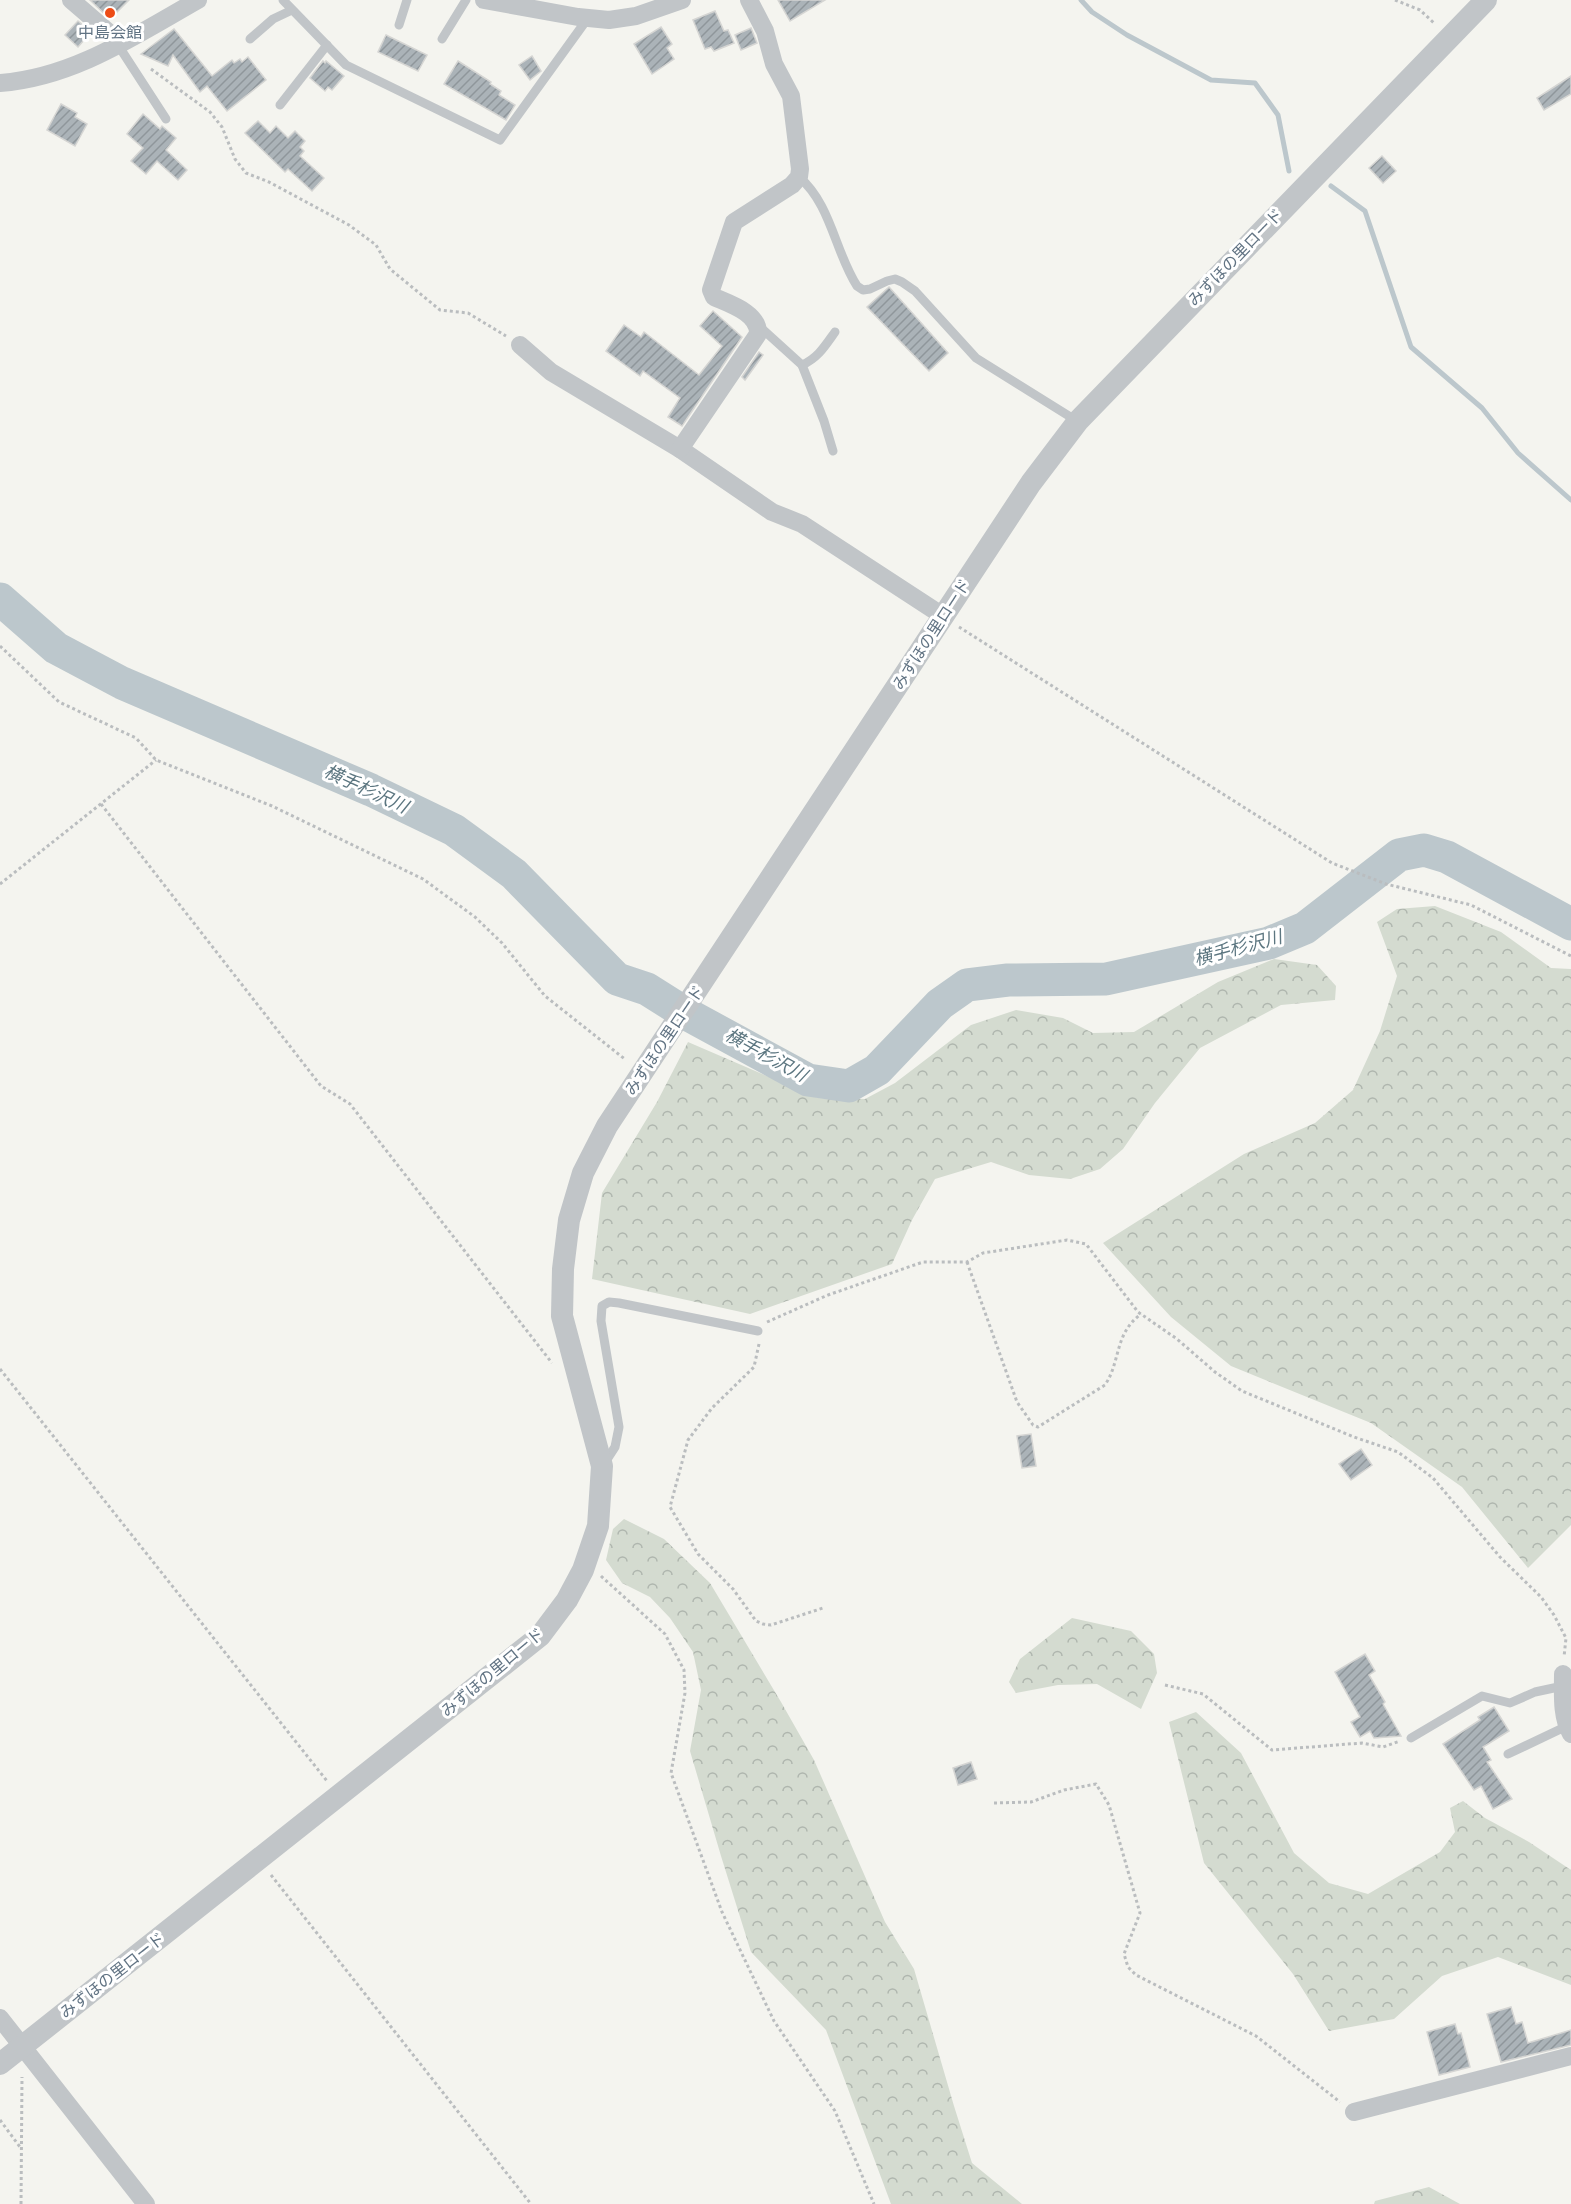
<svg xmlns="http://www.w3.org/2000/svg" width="1571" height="2204" font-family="Signika,'Noto Sans JP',sans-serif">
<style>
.forest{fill:url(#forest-crowns)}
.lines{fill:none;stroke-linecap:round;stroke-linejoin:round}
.stream{stroke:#bcc7cc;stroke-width:5}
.river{stroke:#bcc7cc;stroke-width:33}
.building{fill:url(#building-hatch);stroke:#d5d5d3;stroke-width:1.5}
.path{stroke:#babdbf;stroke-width:3;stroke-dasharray:3 3;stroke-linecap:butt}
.service{stroke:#c1c5c8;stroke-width:9}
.minor{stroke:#c1c5c8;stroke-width:18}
.tertiary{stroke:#c1c5c8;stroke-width:22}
.poi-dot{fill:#ed4c16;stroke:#fff;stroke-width:2}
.labels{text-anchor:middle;stroke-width:6;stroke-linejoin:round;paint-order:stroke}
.poi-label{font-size:16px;fill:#617383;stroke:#fff}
.street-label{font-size:16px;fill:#617383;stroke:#fff}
.water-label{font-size:18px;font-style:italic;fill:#5c7680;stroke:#fff}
</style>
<defs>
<pattern id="forest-crowns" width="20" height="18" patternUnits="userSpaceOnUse" patternTransform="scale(1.5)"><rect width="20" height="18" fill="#d4dbd0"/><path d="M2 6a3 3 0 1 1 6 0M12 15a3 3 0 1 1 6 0" fill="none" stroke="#afb6ae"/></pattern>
<pattern id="building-hatch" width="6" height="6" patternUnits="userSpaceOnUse" patternTransform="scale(1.5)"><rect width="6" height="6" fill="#abb3b8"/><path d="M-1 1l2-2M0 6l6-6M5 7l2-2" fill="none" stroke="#8f969b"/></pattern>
</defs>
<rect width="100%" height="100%" fill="#f4f4ef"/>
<g class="forest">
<path d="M1435,906L1501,932L1551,968L1571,969V1525L1528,1568L1462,1487L1371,1423L1231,1366L1171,1317L1103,1243L1244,1154L1315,1123L1353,1090L1380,1031L1397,976L1377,922L1397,909Z"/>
<path d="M1274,959L1317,965L1336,986L1335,1000L1281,1005L1200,1048L1155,1103L1123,1149L1100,1169L1070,1179L1029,1175L991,1162L935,1179L912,1220L892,1264L750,1314L592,1279L602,1193L657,1102L688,1042L818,1098L865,1099L895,1083L971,1025L1016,1010L1063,1018L1093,1033L1134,1032L1218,982Z"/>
<path d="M624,1519L664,1539L710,1583L781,1702L814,1760L885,1922L914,1969L954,2106L972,2163L1022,2204H891L826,2030L751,1952L721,1856L690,1751L701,1690L693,1652L670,1618L650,1597L622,1583L606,1560L613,1529Z"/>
<path d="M1072,1618L1131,1631L1154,1654L1157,1673L1141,1709L1097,1684L1058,1685L1016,1693L1009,1682L1020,1659Z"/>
<path d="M1196,1712L1241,1753L1294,1853L1329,1883L1368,1894L1440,1852L1455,1832L1450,1808L1463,1801L1485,1818L1529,1842L1571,1870V1985L1498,1957L1442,1976L1394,2019L1329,2031L1293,1974L1204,1863L1169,1722Z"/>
<path d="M1429,2187L1460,2204H1374L1375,2201Z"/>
</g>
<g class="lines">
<g class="stream">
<path d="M1081,0L1092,12L1127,35L1211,80L1255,83L1278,115L1289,171"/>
<path d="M1331,186L1365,211L1411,347L1482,408L1518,453L1571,500"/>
</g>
<path class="river" d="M0,599L56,648L122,683L371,790L454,830L514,874L617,979L647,989L685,1013L808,1080L849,1086L877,1070L940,1004L967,985L1008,980L1106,979L1269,943L1305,928L1399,855L1424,850L1447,857L1571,924"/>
</g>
<g class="building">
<path d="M90,0H129L110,19Z"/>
<path d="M778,0H825L790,21Z"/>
<path d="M715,11L724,31L728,30L734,43L714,51L711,47L705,49L693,20Z"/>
<path d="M78,21L91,32L78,47L65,35Z"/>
<path d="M661,27L672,44L667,48L674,59L652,74L634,44Z"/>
<path d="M751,28L757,43L741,50L735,35Z"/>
<path d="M174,29L212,76L232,60L234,63L240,59L242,62L248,57L266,80L227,111L207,86L200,92L173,55L168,66L141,54Z"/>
<path d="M386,35L427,55L418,71L378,52Z"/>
<path d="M532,56L541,71L530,80L519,65Z"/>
<path d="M323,61L325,63L326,61L344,76L332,90L328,87L325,91L310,78Z"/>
<path d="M458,61L491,82L490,84L501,91L499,95L515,105L506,120L444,84Z"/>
<path d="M1571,76V94L1544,110L1537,98Z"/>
<path d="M61,104L77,113L75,117L87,124L75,146L47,130Z"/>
<path d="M143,114L160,129L162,126L176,138L166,150L187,170L178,180L157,161L146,174L131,161L143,148L127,134Z"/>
<path d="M258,121L270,133L276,126L288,138L295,131L305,141L300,147L304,151L300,156L324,178L312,191L288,169L285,172L245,133Z"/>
<path d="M1382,156L1396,171L1383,183L1369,168Z"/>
<path d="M889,287L948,353L929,371L867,307Z"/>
<path d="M713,311L742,337L682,426L668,417L680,398L643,371L640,376L606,351L624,325L641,337L644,332L699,375L722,346L700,326Z"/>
<path d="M759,352L763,355L745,380L742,377Z"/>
<path d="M1031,1434L1036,1466L1022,1468L1017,1436Z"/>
<path d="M1361,1449L1372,1465L1351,1480L1339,1464Z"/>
<path d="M1365,1654L1375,1671L1369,1675L1385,1702L1383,1704L1401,1736L1374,1738L1370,1731L1360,1737L1351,1722L1360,1717L1335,1672Z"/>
<path d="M1494,1707L1509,1731L1483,1747L1491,1760L1487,1762L1512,1799L1493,1809L1481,1786L1474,1790L1443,1744L1480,1720L1478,1717Z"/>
<path d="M971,1762L977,1779L958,1785L953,1768Z"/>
<path d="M1511,2007L1516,2024L1522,2022L1528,2043L1571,2030V2045L1501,2062L1487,2014Z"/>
<path d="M1455,2024L1458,2034L1461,2033L1470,2067L1439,2075L1427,2032Z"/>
</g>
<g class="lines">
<g class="path">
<path d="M1395,0L1420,10L1434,23"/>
<path d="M151,69L210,112L222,127L235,159L246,173L269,182L349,225L376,245L390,269L440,310L468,313L506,336"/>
<path d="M959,627L1332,863L1386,884L1471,905L1571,956"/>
<path d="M0,646L59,702L136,738L156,760L272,806L423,879L475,917L502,943L545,996L626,1060"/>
<path d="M101,804L321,1086L350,1104L552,1363"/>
<path d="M0,884L156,760"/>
<path d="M967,1262L1017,1402L1033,1425L1038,1427L1105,1385C1121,1361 1114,1334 1141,1314"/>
<path d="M767,1322L828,1295L923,1262H967L983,1253L1067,1240L1086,1244L1138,1312L1177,1339L1215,1372L1242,1391L1354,1437L1398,1452L1433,1478L1500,1557L1541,1597L1554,1615L1566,1638L1564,1657"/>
<path d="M759,1344L754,1367L712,1408L688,1440L670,1507L698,1554L733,1589L756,1621L763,1624L771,1625L823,1608"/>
<path d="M0,1369L327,1781"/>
<path d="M601,1576L665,1634L684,1670L685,1693L671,1773L722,1912L774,2021L835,2111L874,2204"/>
<path d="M1165,1685L1203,1694L1272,1750L1362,1743L1383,1747L1400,1741"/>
<path d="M994,1803L1031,1802L1064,1790L1096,1784L1109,1805L1140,1913L1124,1954L1128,1967L1136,1975L1256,2036L1340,2102"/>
<path d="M271,1875L531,2204"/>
<path d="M0,2120L20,2147"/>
<path d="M21,2204L22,2077"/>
</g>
<g class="service">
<path d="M283,0L346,65L500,140L588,18"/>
<path d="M399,25L407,0"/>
<path d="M250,39L273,19L292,10"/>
<path d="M442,39L466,0"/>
<path d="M118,45L166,119"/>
<path d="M280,105L327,45"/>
<path d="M799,177C831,204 835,252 857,286L863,290L870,289L887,281L895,279L902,282L915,291L976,358L1077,421"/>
<path d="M759,326L802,365L824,421L833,451"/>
<path d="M802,365C818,358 825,346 835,332"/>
<path d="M604,1464L615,1447L619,1427L601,1321L602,1306L609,1302L619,1303L758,1331"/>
<path d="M1411,1738L1482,1696L1510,1703L1535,1692L1563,1686"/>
<path d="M1508,1754L1567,1726"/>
</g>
<g class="minor">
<path d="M71,0L121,43"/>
<path d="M484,0L578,17L609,20L636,16L682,0"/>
<path d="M0,83C73,78 136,35 198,0"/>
<path d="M520,345L551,372L680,449L772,512L802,524L943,616"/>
<path d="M680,449L758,334C759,313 730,304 714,297L711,290L734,222L792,185L799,177L800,169L791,96L774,64L765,31L749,0"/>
<path d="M1563,1674C1563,1694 1561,1716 1571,1734"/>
<path d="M0,2018L146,2204"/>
<path d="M1354,2112L1571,2056"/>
</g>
<path class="tertiary" d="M0,2064L540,1636L567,1600L583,1570L598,1526L602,1466L562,1316L563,1269L569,1220L583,1173L607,1126L1031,483L1078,421L1486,0"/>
</g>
<circle class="poi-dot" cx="110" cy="13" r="6"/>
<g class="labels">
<g class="poi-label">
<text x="110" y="38">中島会館</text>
</g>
<g class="street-label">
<text transform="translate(1235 257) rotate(-46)" y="6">みずほの里ロード</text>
<text transform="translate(931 634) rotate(-57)" y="6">みずほの里ロード</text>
<text transform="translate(664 1040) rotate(-56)" y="6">みずほの里ロード</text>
<text transform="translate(492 1672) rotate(-40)" y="6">みずほの里ロード</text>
<text transform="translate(112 1975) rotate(-38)" y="6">みずほの里ロード</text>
</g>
<g class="water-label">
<text transform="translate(366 789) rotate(25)" y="6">横手杉沢川</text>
<text transform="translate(1238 948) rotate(-15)" y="6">横手杉沢川</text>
<text transform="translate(766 1055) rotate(29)" y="6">横手杉沢川</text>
</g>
</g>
</svg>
